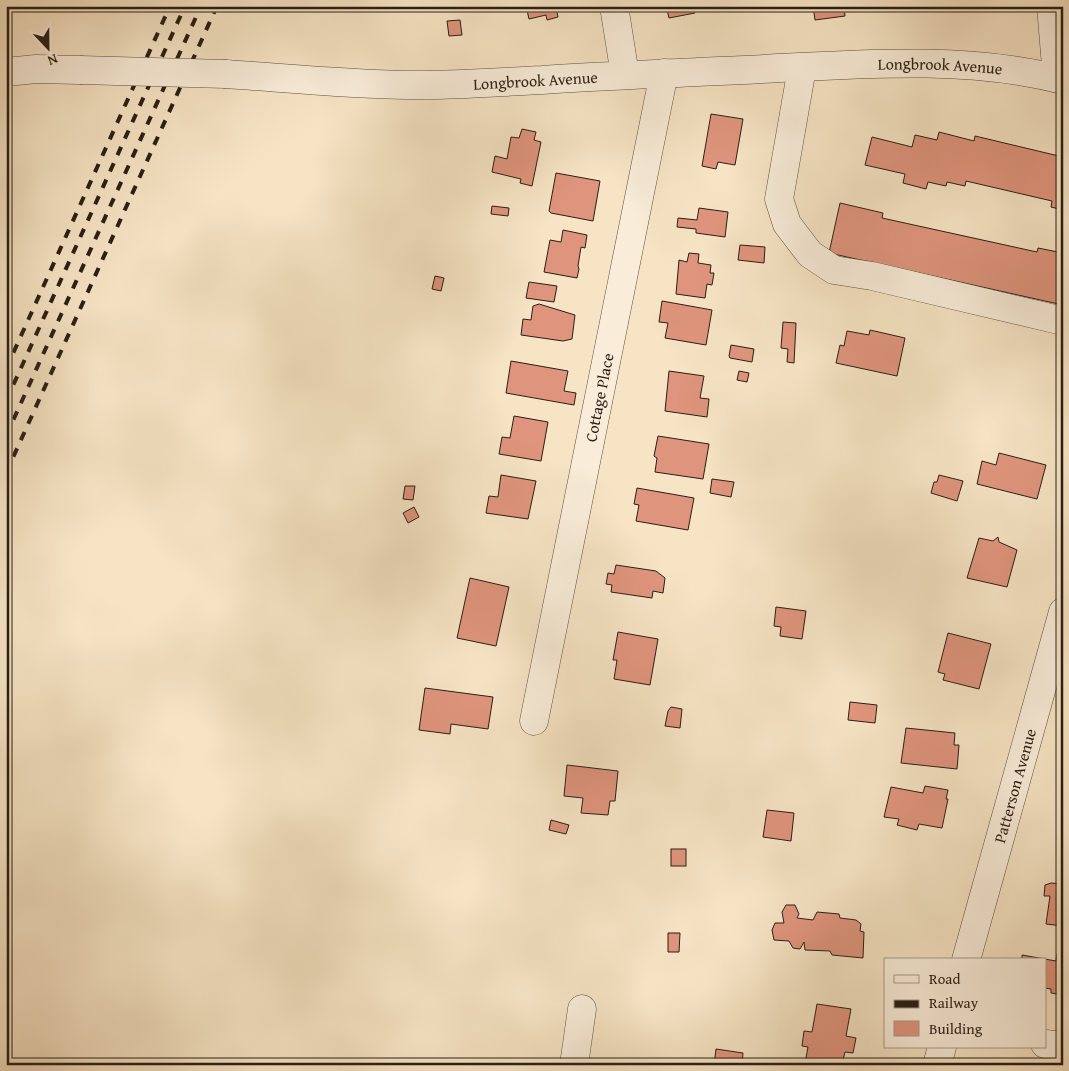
<svg xmlns="http://www.w3.org/2000/svg" width="1069" height="1071" font-family="'Gentium Book Plus',serif">
<style>
.building{fill:#df957d;stroke:#291e15}
.lines{fill:none;stroke-linecap:round;stroke-linejoin:round}
.minor-casing{stroke:#5c5041;stroke-width:29}
.minor{stroke:#f9edd9;stroke-width:28}
.rail{stroke:#291e15;stroke-width:4;stroke-dasharray:9 9;stroke-linecap:butt}
.minor-bridge-casing{stroke:#5c5041;stroke-width:29;stroke-linecap:butt}
.minor-bridge{stroke:#f9edd9;stroke-width:28}
.labels{text-anchor:middle;stroke-width:4.5;stroke-linejoin:round;paint-order:stroke}
.street-label{font-size:16px;fill:#291e15;stroke:#f9edd9}
</style>
<rect width="100%" height="100%" fill="#f6e4c4"/>
<filter id="stains"><feTurbulence type="fractalNoise" baseFrequency=".004" numOctaves="4"/><feColorMatrix values="0 0 0 0 .2 0 0 0 0 .09 0 0 0 0 .02 0 0 0 .5 -.17"/></filter>
<radialGradient id="worn" r=".72"><stop offset=".6" stop-color="#630" stop-opacity="0"/><stop offset="1" stop-color="#630" stop-opacity=".3"/></radialGradient>
<g class="building">
<path d="M526,6H570V9L557,12L558,17L547,20L546,15L529,19Z"/>
<path d="M666,6H695V13L669,18Z"/>
<path d="M813,6H844L845,16L815,20Z"/>
<path d="M460,20L462,35L449,36L447,21Z"/>
<path d="M711,114L743,119L735,165L718,162L716,169L702,166Z"/>
<path d="M522,129L536,132L534,140L541,142L532,186L520,183L521,179L492,172L495,156L507,159L511,137L519,138Z"/>
<path d="M939,132L974,141L975,136L1063,157V210L1051,207L1052,201L966,181L965,186L947,182L946,186L928,182L926,189L903,183L905,174L865,165L872,137L912,147L915,135L937,140Z"/>
<path d="M556,173L600,181L593,221L551,213L549,211Z"/>
<path d="M840,203L883,213L882,218L1037,252L1038,248L1063,253V305L829,253Z"/>
<path d="M492,206L509,208L508,216L491,214Z"/>
<path d="M699,208L728,212L725,237L696,233V229L677,227L678,218L697,220Z"/>
<path d="M563,230L587,235L585,248L581,247L578,266L579,269L577,278L544,272L550,240L561,242Z"/>
<path d="M740,245L765,247L764,263L738,260Z"/>
<path d="M689,253L699,254L698,263L711,265L710,273H714L712,285L707,284L705,298L676,294L679,260L687,262Z"/>
<path d="M435,276L444,278L441,291L432,289Z"/>
<path d="M529,282L557,286L554,302L526,298Z"/>
<path d="M662,301L712,310L706,345L665,338L668,323L659,322Z"/>
<path d="M539,304L575,315L572,339L563,341L521,335L523,319L531,320L533,306Z"/>
<path d="M783,322L796,323L794,363L787,362L788,349L781,348Z"/>
<path d="M870,330L905,338L897,376L836,363L840,345L844,346L847,331L869,335Z"/>
<path d="M731,345L754,349L752,362L730,358L729,356Z"/>
<path d="M511,361L568,371L564,391L576,393L574,405L506,393Z"/>
<path d="M669,371L704,376L700,398L709,399L707,417L665,411Z"/>
<path d="M739,371L749,373L747,382L737,380Z"/>
<path d="M514,416L548,422L541,461L499,454L502,437L510,438Z"/>
<path d="M658,436L709,444L703,479L655,472L657,458L654,456Z"/>
<path d="M999,453L1046,465L1037,499L977,484L982,461L996,465Z"/>
<path d="M501,475L536,481L528,519L486,513L489,496L498,497Z"/>
<path d="M939,475L963,481L957,501L931,493L934,482H937Z"/>
<path d="M712,479L734,482L731,497L710,493Z"/>
<path d="M405,486H415L413,500L403,499Z"/>
<path d="M637,488L694,498L688,530L636,521L639,505L634,504Z"/>
<path d="M414,507L419,517L408,523L403,513Z"/>
<path d="M998,537L999,542L1017,550L1007,587L967,578L979,538L993,541Z"/>
<path d="M616,565L656,571L665,578L663,593L653,591L652,598L611,592L612,585L606,584L608,573L614,574Z"/>
<path d="M470,578L509,587L496,646L457,638Z"/>
<path d="M776,607L806,611L802,639L780,636L781,627L774,626Z"/>
<path d="M618,632L658,639L650,685L614,679L617,660H613Z"/>
<path d="M948,633L991,644L979,689L943,680L945,674L938,672Z"/>
<path d="M425,688L493,697L488,729L451,724L450,734L419,730Z"/>
<path d="M850,702L877,705L875,723L848,720Z"/>
<path d="M671,707L682,709L680,728L665,726L668,711Z"/>
<path d="M906,728L955,733L954,745H959L957,769L901,763Z"/>
<path d="M567,765L618,771L615,801H610L608,815L581,813L583,798L564,796Z"/>
<path d="M925,786L948,790L946,799H948L942,828L919,824L917,830L897,825L899,819L884,817L891,787L923,793Z"/>
<path d="M767,810L794,813L791,841L763,837Z"/>
<path d="M1063,817V855H1058Z"/>
<path d="M551,820L569,825L566,834L549,830Z"/>
<rect x="671" y="849" width="15" height="17"/>
<path d="M1051,883L1063,884V926L1046,924L1050,896H1044L1045,885Z"/>
<path d="M786,905H795L799,914L797,918L813,920L817,912L839,914L840,918L856,920L861,924L860,931L864,932L863,958L832,955L830,951L805,950L804,942L800,949L793,948L789,941L774,940L772,930L775,923H784L782,912Z"/>
<path d="M668,933H680L679,952H668Z"/>
<path d="M1057,953L1063,954V995L1051,993V989L1045,988V960H1022V955L1056,961Z"/>
<path d="M817,1004L851,1009L846,1036L856,1038L853,1053L845,1052L842,1065H813L805,1063L808,1047L802,1046L804,1031L812,1032Z"/>
<path d="M716,1049L743,1053L742,1065H714Z"/>
</g>
<g class="lines">
<defs>
<g id="minor">
<path d="M614,6L625,75"/>
<path d="M1051,6L1057,78"/>
<path d="M802,68L779,199L787,224L810,254L834,270L872,276L1063,321"/>
<path d="M6,72L36,69L80,70"/>
<path id="s1" d="M226,74C286,78 347,84 407,85C452,86 497,82 542,80C601,76 660,74 719,71C829,67 955,52 1063,80"/>
<path id="s2" d="M534,721L664,73"/>
<path id="s3" d="M966,960L1063,612"/>
<path d="M1045,1044L1063,1046"/>
<path d="M574,1065L582,1009"/>
<path d="M937,1065L942,1047"/>
</g>
</defs>
<use href="#minor" class="minor-casing"/>
<use href="#minor" class="minor"/>
<g class="rail">
<path d="M6,369L170,6"/>
<path d="M6,401L185,6"/>
<path d="M6,436L201,6"/>
<path d="M6,473L217,6"/>
</g>
<defs>
<path id="minor-bridge" d="M80,70L226,74"/>
</defs>
<use href="#minor-bridge" class="minor-bridge-casing"/>
<use href="#minor-bridge" class="minor-bridge"/>
</g>
<g class="labels">
<g class="street-label">
<text dy="6" stroke="none"><textPath href="#s1" startOffset="715">Longbrook Avenue</textPath></text>
<text dy="6" stroke="none"><textPath href="#s1" startOffset="310">Longbrook Avenue</textPath></text>
<text dy="6" stroke="none"><textPath href="#s2" startOffset="330">Cottage Place</textPath></text>
<text dy="6" stroke="none"><textPath href="#s3" startOffset="181">Patterson Avenue</textPath></text>
</g>
</g>
<rect width="1069" height="1071" fill="none" stroke="#f6e4c4" stroke-width="25"/>
<rect x="8" y="8" width="1054" height="1056" fill="none" stroke="#291e15" stroke-width="2.5"/>
<rect x="12" y="12" width="1044" height="1046" fill="none" stroke="#291e15"/>
<rect x="884" y="958" width="162" height="90" fill="#f9edd9" stroke="#a69a8b"/>
<rect x="894" y="975" width="25" height="8" fill="#f9edd9" stroke="#a69a8b"/>
<text x="929" y="984" font-size="15" fill="#291e15">Road</text>
<rect x="894" y="1000" width="25" height="8" fill="#291e15" stroke="#a69a8b"/>
<text x="929" y="1008" font-size="15" fill="#291e15">Railway</text>
<rect x="894" y="1021" width="25" height="15" fill="#df957d" stroke="#a69a8b"/>
<text x="929" y="1034" font-size="15" fill="#291e15">Building</text>
<g transform="translate(48 48) rotate(158)" stroke="#f9edd9" stroke-width="4" paint-order="stroke">
<path d="M0-4L9 19L0 12L-9 19Z" fill="#291e15"/>
<text y="-8" font-size="14" font-weight="bold" text-anchor="middle" fill="#291e15">N</text>
</g>
<rect width="100%" height="100%" filter="url(#stains)"/>
<rect width="100%" height="100%" fill="url(#worn)"/>
</svg>
